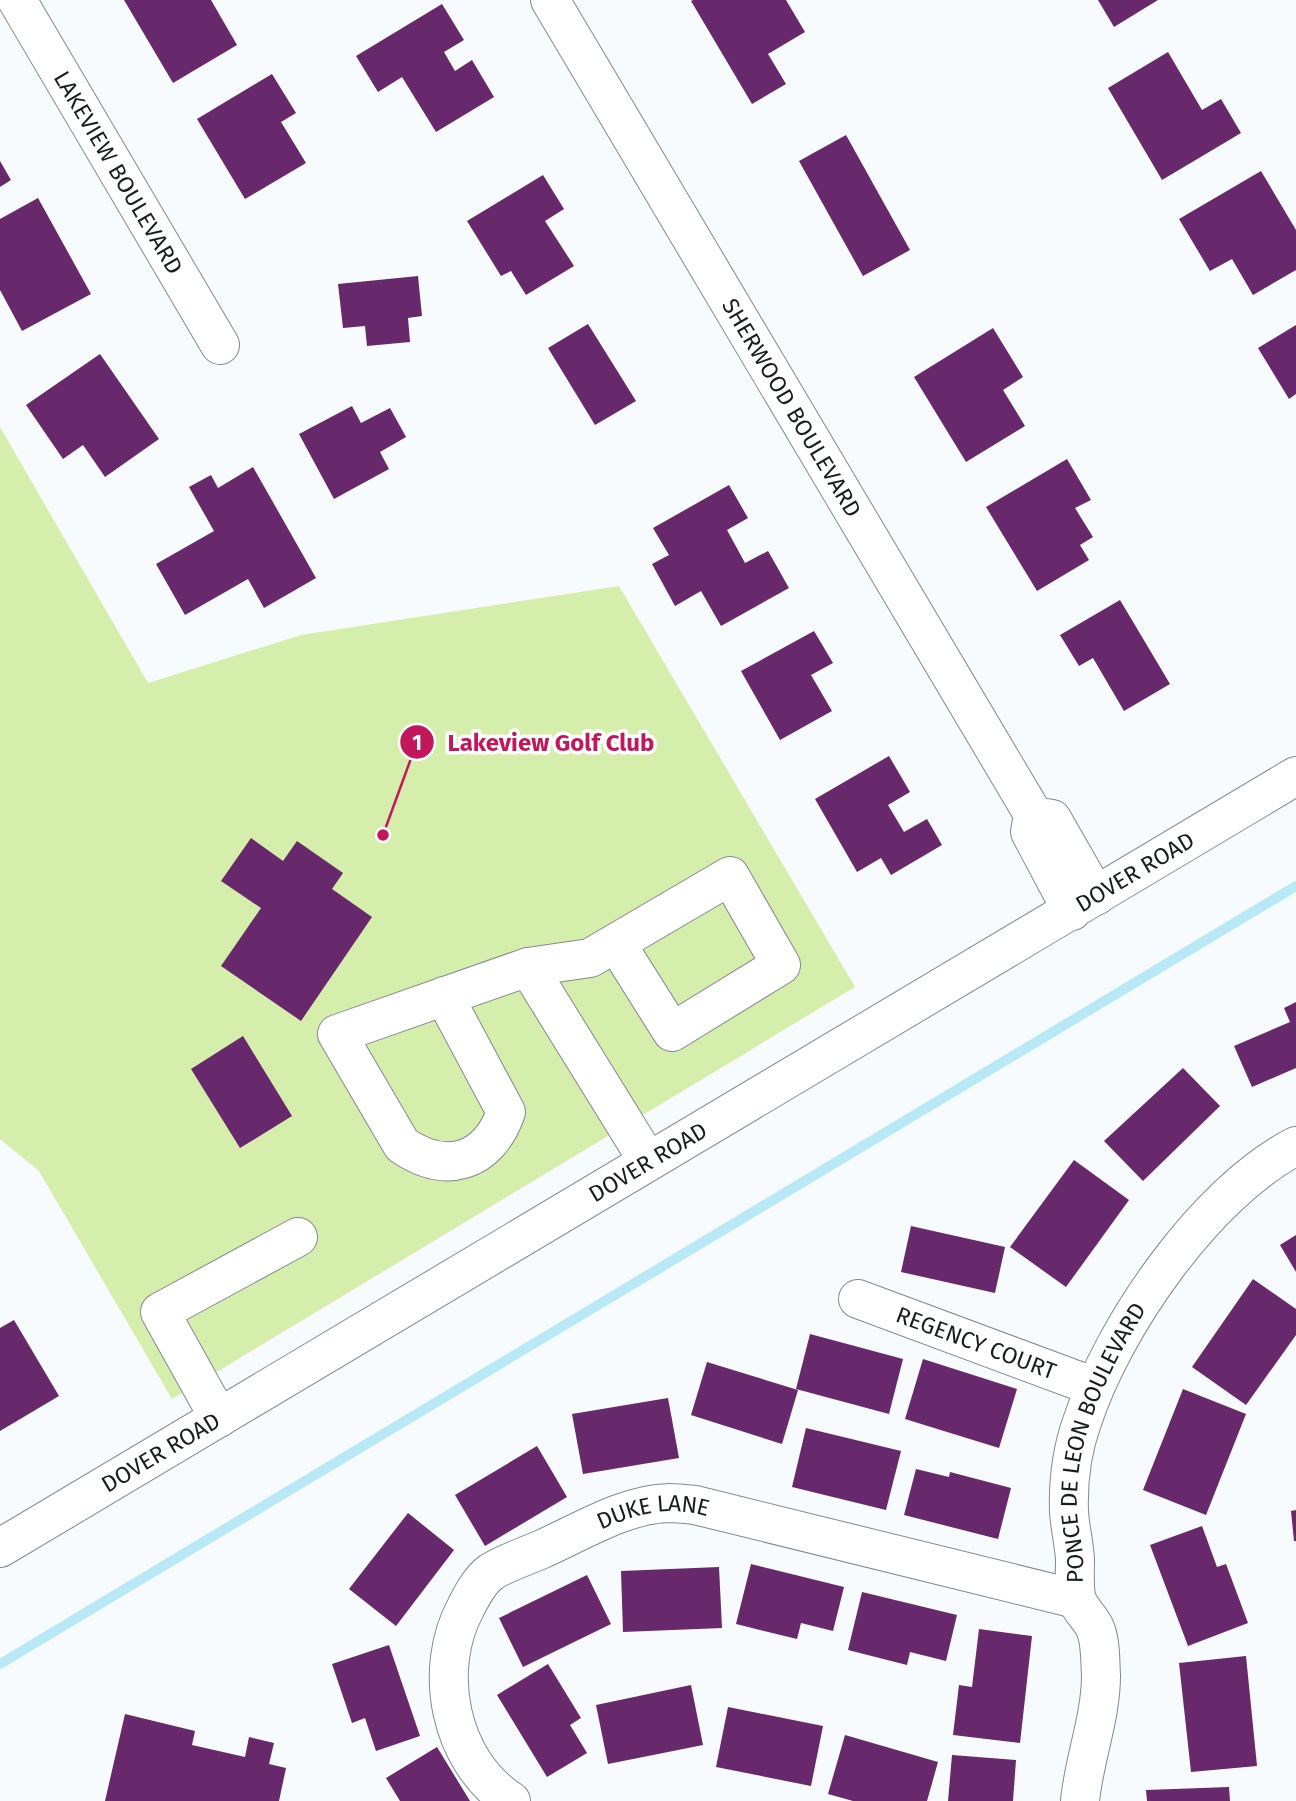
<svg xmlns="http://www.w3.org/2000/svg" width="1296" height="1801" font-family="'Fira Sans',sans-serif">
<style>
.green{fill:#d6eeab}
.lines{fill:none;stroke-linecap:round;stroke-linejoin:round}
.stream{stroke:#b9e8f6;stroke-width:10}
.building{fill:#67286c}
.minor-casing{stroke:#828a91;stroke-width:40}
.minor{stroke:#fff;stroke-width:38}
.labels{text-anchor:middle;stroke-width:7;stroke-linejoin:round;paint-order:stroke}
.street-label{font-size:23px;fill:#191d1f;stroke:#fff}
.leader{fill:none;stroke:#c2185b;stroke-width:2.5}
.callout-dot{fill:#c2185b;stroke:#fff;stroke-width:2.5}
.mark-label{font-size:21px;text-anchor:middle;font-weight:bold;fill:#fff}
.callout-label{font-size:24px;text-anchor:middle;font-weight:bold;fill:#c2185b;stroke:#fff;stroke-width:7;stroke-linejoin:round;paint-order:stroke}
</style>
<rect width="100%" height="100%" fill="#f7fbfe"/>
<path class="green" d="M0,427L148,683L301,635L619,586L855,987L172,1399L39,1171L0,1139Z"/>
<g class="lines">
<path class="stream" d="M0,1664L1296,886"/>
</g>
<g class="building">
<path d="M124,0H211L237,45L173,83Z"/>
<path d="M693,0H786L805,32L768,54L786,84L752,104L691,1Z"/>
<path d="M1098,0H1158L1114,27Z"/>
<path d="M442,4L464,40L444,52L455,71L472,60L494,97L436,132L402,77L378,92L356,56Z"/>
<path d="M1168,52L1202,110L1221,99L1241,133L1162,180L1108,88Z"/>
<path d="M272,74L296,113L281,122L306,163L245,199L197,119Z"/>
<path d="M846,135L910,250L863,276L799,161Z"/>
<path d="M0,161L11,180L0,187Z"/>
<path d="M1261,171L1296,230V270L1253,295L1232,259L1210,271L1179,219Z"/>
<path d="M543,175L564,209L545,221L574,266L526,295L511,271L501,276L467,221Z"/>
<path d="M38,198L91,294L22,331L0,290V219Z"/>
<path d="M418,276L422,316L408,318L410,342L367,346L365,326L343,328L338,284Z"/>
<path d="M588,324L636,401L595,425L548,348Z"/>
<path d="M1296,325V394L1289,399L1258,348Z"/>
<path d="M993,328L1023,377L1003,390L1025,426L966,462L914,377Z"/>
<path d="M100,354L159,439L105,477L83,445L63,459L26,405Z"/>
<path d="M352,406L361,423L390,408L406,437L380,452L389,469L334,499L299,434Z"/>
<path d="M1067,459L1091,500L1075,508L1093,537L1080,545L1089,560L1037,591L986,507Z"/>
<path d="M253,467L316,578L264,608L248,579L185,615L156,564L214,531L189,487L211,475L218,488Z"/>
<path d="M729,485L748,518L727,530L745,563L768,551L789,588L721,626L701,591L675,606L652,564L669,555L653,528Z"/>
<path d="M1120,600L1170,684L1124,711L1093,658L1079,666L1060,635Z"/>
<path d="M814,631L833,663L811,675L832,711L780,740L741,671Z"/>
<path d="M889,756L910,792L888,805L904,832L927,819L942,845L891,875L881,858L857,872L815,799Z"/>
<path d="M251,838L283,861L297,841L343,873L332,889L372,917L301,1021L221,966L261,908L221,881Z"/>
<path d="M1296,1002V1068L1252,1087L1234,1046L1290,1022L1284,1008Z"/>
<path d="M243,1036L292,1116L240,1148L191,1069Z"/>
<path d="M1183,1068L1220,1106L1143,1181L1104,1141Z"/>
<path d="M1074,1160L1129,1200L1066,1287L1010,1247Z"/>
<path d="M911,1226L1005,1247L995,1293L901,1272Z"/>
<path d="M1296,1235V1272L1280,1245Z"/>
<path d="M1253,1279L1296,1309V1335L1246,1405L1192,1367Z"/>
<path d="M14,1320L59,1396L0,1431V1328Z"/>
<path d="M810,1334L903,1359L889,1414L796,1389Z"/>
<path d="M923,1359L1017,1389L999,1448L905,1419Z"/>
<path d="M707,1362L798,1390L782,1444L691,1415Z"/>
<path d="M1183,1389L1246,1414L1206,1515L1143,1490Z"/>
<path d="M668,1398L679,1458L583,1474L572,1414Z"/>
<path d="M806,1428L901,1451L886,1510L792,1487Z"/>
<path d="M537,1446L567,1497L485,1546L455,1495Z"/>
<path d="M916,1469L949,1477L950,1472L1011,1488L998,1539L904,1515Z"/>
<path d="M1296,1510V1541H1294L1291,1511Z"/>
<path d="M408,1513L454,1550L396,1626L349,1589Z"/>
<path d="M1202,1526L1217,1567L1226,1564L1248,1623L1188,1646L1150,1545Z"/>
<path d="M751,1564L844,1587L833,1631L801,1623L797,1639L736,1624Z"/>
<path d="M719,1567L722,1628L623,1632L621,1571Z"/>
<path d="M587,1575L611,1624L523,1667L499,1618Z"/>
<path d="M862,1592L957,1615L946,1661L910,1652L907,1665L848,1650Z"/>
<path d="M979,1629L1032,1636L1020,1743L953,1735L959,1685L972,1687Z"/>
<path d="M389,1645L420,1736L376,1751L365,1718L352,1723L332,1664Z"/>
<path d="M1246,1656L1257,1766L1191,1772L1179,1663Z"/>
<path d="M548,1664L581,1718L570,1725L587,1753L547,1777L497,1695Z"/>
<path d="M691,1685L703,1745L608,1764L596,1705Z"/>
<path d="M728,1707L823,1726L811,1786L716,1767Z"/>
<path d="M125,1714L195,1731L192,1745L245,1757L249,1737L274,1743L269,1764L286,1768L279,1801H105Z"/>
<path d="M845,1735L938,1762L927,1801H853L828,1794Z"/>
<path d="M437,1747L470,1801H400L386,1778Z"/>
<path d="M952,1755L1016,1760L1013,1801H948Z"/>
<path d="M1229,1787L1230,1801H1147L1146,1790Z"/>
</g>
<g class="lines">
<defs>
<g id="minor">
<path id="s1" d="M17,0L220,345"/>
<path id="s2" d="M550,0L1033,814L1030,832L1072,911"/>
<path d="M1046,818L1052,819L1096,896"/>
<path d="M528,967L590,958L730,876L781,965L672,1032L616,943"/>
<path d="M444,996L506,1112C488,1163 446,1175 402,1145L337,1034L528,967L648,1161"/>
<path id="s3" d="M858,1299L1095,1387"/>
<path d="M219,1418L160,1312L298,1237"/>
<path id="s4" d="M0,1548L1296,776"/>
<path id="s5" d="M511,1801C449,1761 432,1669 466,1607C472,1595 480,1580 491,1572C505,1563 524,1557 540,1550C579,1533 624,1504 669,1503C677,1503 686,1504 695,1505L1076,1599"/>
<path id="s6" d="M1080,1801C1084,1759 1101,1718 1101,1675C1100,1661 1101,1642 1095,1628C1090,1617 1078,1608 1076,1596C1074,1585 1075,1571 1075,1559C1074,1543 1070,1528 1069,1512C1068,1483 1072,1450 1082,1422C1113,1327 1205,1193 1296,1146"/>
</g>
</defs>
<use href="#minor" class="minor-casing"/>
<use href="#minor" class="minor"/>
</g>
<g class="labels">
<g class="street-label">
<text dy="8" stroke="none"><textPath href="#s1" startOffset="200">LAKEVIEW BOULEVARD</textPath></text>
<text dy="8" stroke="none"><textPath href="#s2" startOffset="474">SHERWOOD BOULEVARD</textPath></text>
<text dy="8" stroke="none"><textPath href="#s4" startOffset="1321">DOVER ROAD</textPath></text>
<text dy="8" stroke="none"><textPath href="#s4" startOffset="754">DOVER ROAD</textPath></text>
<text dy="8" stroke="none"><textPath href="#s3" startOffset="126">REGENCY COURT</textPath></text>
<text dy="8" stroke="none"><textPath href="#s6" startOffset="373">PONCE DE LEON BOULEVARD</textPath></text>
<text dy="8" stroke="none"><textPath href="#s4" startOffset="187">DOVER ROAD</textPath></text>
<text dy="8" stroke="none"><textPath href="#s5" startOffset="436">DUKE LANE</textPath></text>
</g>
</g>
<path class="leader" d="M383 835L417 742"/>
<g class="callout-dot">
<circle cx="383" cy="835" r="7"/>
<circle cx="417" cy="742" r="18"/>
</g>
<g class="mark-label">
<text x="417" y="750">1</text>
</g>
<g class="callout-label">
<text x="551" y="751">Lakeview Golf Club</text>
</g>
</svg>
